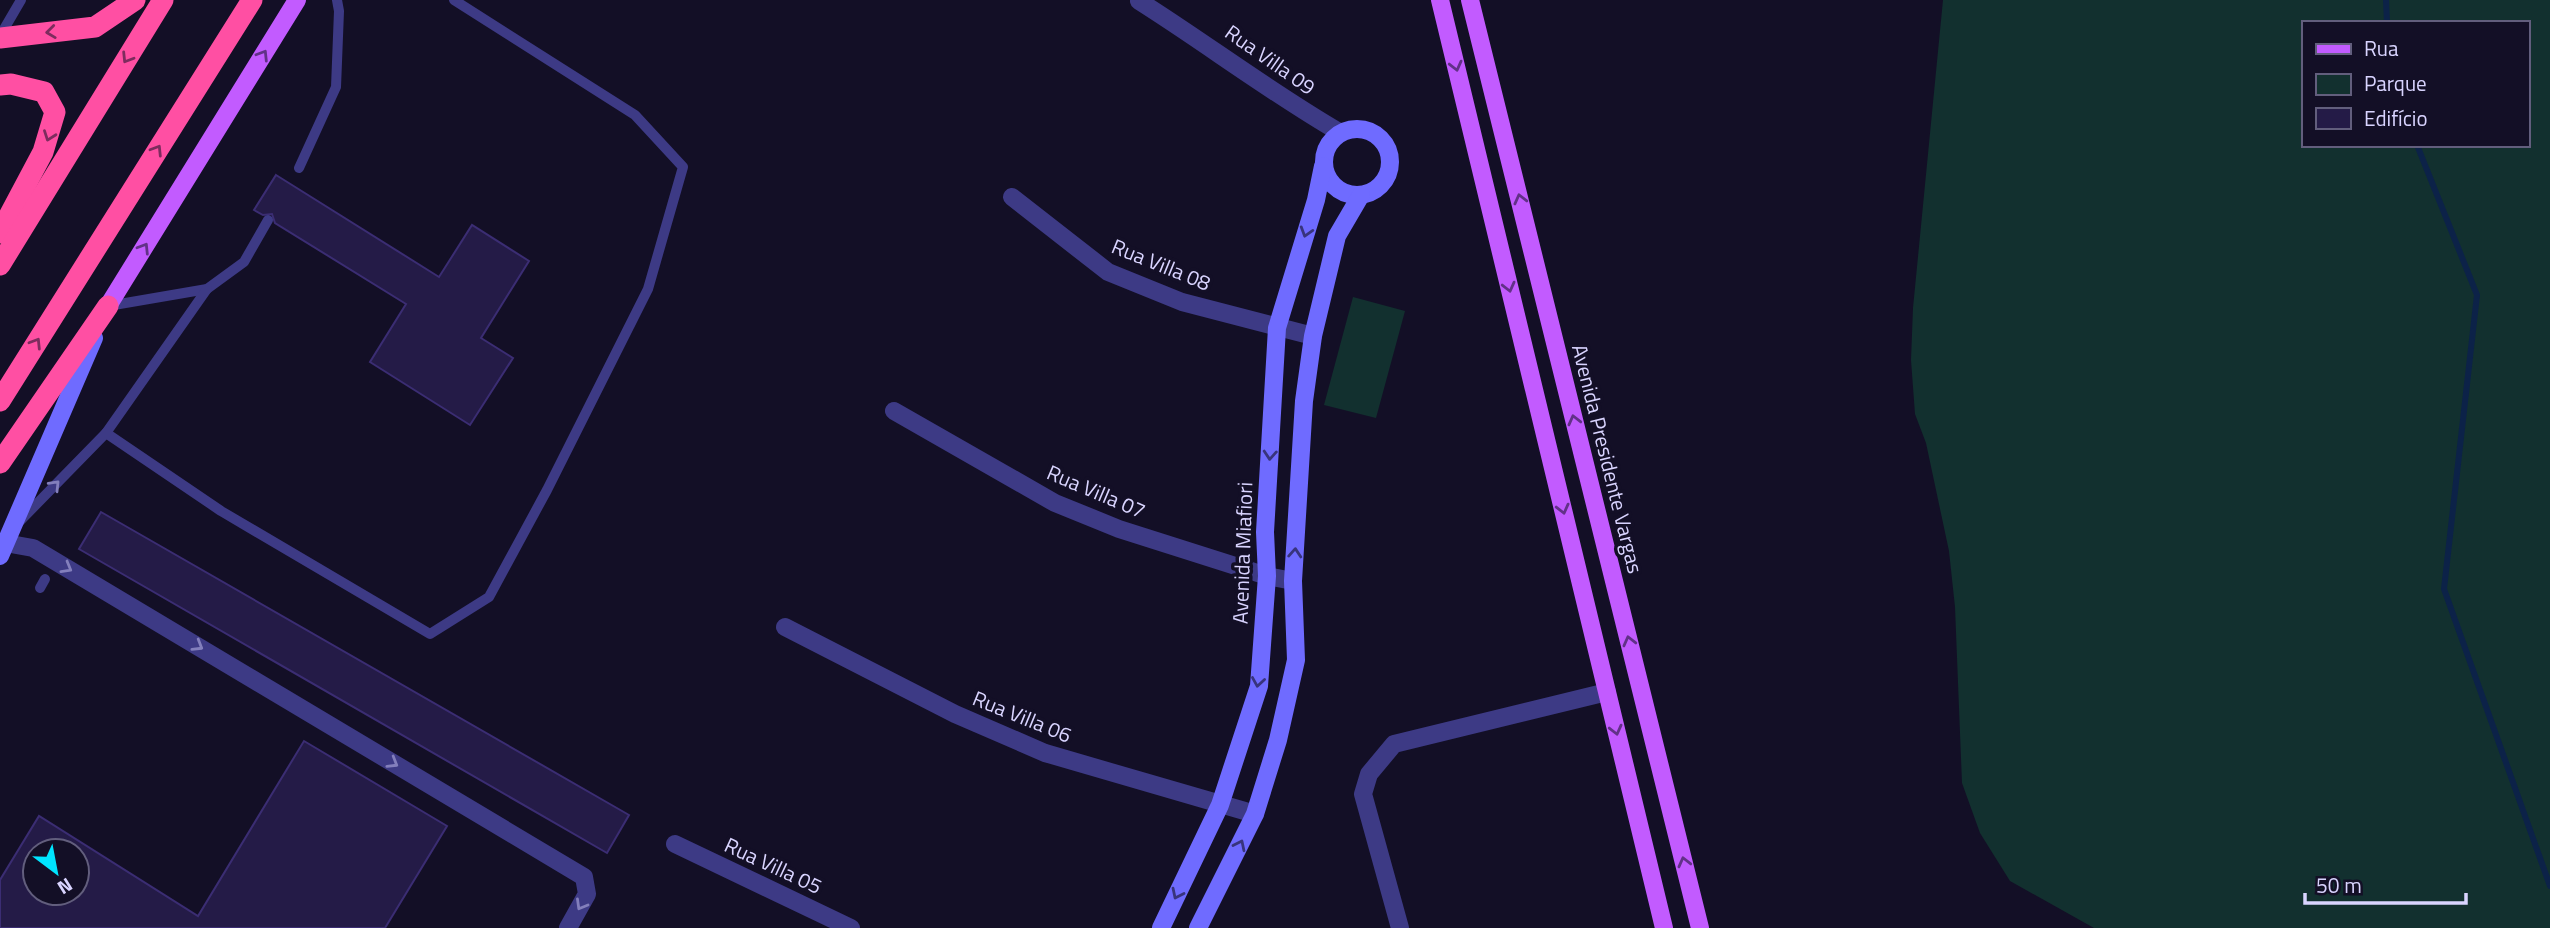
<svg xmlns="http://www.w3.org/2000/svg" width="2550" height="928" font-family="'Titillium Web',sans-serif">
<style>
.green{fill:#12302f;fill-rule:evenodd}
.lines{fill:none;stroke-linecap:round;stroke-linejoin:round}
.stream{stroke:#0c2248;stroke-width:6}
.building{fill:#241b47;stroke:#3b2d73;stroke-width:2;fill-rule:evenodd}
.lane{stroke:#3d3a85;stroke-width:10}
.street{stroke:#3d3a85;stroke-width:18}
.secondary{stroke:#6f6bff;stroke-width:18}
.primary{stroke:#c25bff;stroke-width:18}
.highway{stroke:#ff4fa3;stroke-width:21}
.oneway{stroke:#7d2c5e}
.oneway2{stroke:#623188}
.oneway3{stroke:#38347d}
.oneway4{stroke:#837fbc}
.labels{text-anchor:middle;stroke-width:7;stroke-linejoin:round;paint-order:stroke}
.street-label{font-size:21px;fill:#d9d4ff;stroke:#130f26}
</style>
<rect width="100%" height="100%" fill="#130f26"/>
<g class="green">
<path d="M1943,0H2550V928H2094L2010,881L1980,833L1962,783L1955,607L1949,551L1926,443L1915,414L1911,360L1913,308ZM2303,23H2527V145H2303Z"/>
<path d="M1353,297L1405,311L1376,418L1324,405Z"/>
</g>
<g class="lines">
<g class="stream">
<path d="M2386,0L2387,23"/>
<path d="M2417,145L2477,295L2444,589L2550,886"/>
</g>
</g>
<g class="building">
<path d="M276,175L439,277L472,225L529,261L481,338L513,358L470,425L370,362L406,304L275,223L272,214L263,215L254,210Z"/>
<path d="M101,512L629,815L607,853L79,549Z"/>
<path d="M304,741L447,826L385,928H0V880L39,816L198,916ZM35,851H77V893H35Z"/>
</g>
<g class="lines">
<g class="lane">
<path d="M0,36L21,0"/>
<path d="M299,168L336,87L339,11L337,0"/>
<path d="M108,306L207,289L244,262L268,220"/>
<path d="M106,433L221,511L430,634L489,597L547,490L648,289L683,167L635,115L454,0"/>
<path d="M20,521L106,433L207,289"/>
<path d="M40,588L45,579"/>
</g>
<g class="street">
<path d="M1139,1C1207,44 1270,92 1339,132"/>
<path d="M1012,197L1108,272L1182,302L1313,336"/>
<path d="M894,411L1055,503L1119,529L1267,576L1293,581"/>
<path d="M5,543L33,548L584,877L587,894L568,928"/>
<path d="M785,627L955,714L1045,753L1255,814"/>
<path d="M675,844L851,928"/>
<path d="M1400,928L1363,794L1369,774L1394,744L1607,692"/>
</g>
<g class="secondary">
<circle cx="1357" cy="162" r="33"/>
<path d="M0,556L94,338"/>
<path d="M1161,928L1220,805L1259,686L1267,576L1265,532L1277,328L1316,200L1323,166"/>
<path d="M1198,928L1255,814L1278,740L1296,660L1293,581L1304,401L1313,336L1337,236L1361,195"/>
</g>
<g class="primary">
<path d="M1440,0L1664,928"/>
<path d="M1470,0L1700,928"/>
<path d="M108,306L297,0"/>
</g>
<g class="highway">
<path d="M0,38L95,27L135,0"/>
<path d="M0,85L11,84L44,92L55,112L43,152L0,233"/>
<path d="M0,265L163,0"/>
<path d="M0,401L252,0"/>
<path d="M0,463L108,306"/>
</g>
</g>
<defs><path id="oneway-chevron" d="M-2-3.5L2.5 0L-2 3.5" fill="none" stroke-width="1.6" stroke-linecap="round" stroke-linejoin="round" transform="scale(1.75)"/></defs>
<g class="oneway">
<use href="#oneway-chevron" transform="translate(51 32) rotate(173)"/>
<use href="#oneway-chevron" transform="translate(127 58) rotate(122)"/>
<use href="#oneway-chevron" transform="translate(49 136) rotate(110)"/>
<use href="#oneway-chevron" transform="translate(157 150) rotate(-58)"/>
<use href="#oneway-chevron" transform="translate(36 343) rotate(-58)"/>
</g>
<g class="oneway2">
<use href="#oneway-chevron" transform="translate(263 55) rotate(-58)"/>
<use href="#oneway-chevron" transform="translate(1456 66) rotate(76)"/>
<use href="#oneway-chevron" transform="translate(1520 199) rotate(-104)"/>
<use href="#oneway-chevron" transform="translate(144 248) rotate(-58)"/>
<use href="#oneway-chevron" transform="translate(1509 287) rotate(76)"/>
<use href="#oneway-chevron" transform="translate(1574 420) rotate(-104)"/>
<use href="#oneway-chevron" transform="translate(1563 509) rotate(76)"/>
<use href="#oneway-chevron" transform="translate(1629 641) rotate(-104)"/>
<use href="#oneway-chevron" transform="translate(1616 730) rotate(76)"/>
<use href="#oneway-chevron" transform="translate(1684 862) rotate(-104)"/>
</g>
<g class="oneway3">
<use href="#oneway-chevron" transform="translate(1306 232) rotate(107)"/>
<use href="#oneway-chevron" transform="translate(1270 455) rotate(94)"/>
<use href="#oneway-chevron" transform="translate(1295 553) rotate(-86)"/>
<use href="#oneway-chevron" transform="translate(1258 682) rotate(99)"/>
<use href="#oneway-chevron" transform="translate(1240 845) rotate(-64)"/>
<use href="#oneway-chevron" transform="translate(1177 894) rotate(116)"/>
</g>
<g class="oneway4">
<use href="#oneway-chevron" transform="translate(55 485) rotate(-46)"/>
<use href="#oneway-chevron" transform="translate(67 568) rotate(30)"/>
<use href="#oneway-chevron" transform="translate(198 646) rotate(31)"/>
<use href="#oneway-chevron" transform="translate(393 763) rotate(31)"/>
<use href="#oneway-chevron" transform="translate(581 905) rotate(120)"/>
</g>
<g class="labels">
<g class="street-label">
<text transform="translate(1270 60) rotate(35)" y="7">Rua Villa 09</text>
<text transform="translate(1161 265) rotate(22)" y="7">Rua Villa 08</text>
<text transform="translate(1607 459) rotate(76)" y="7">Avenida Presidente Vargas</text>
<text transform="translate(1096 492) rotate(23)" y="7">Rua Villa 07</text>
<text transform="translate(1243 553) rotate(-88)" y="7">Avenida Miafiori</text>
<text transform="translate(1022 717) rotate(22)" y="7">Rua Villa 06</text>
<text transform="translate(773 866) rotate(25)" y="7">Rua Villa 05</text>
</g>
</g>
<rect x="2302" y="21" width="228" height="126" fill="#130f26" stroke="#625e7d" stroke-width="2"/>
<rect x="2316" y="44" width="35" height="10" fill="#c25bff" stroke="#625e7d" stroke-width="2"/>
<text x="2364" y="56" font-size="21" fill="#d9d4ff">Rua</text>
<rect x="2316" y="74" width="35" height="21" fill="#12302f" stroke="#625e7d" stroke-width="2"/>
<text x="2364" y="91" font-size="21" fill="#d9d4ff">Parque</text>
<rect x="2316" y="108" width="35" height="21" fill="#241b47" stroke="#625e7d" stroke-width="2"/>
<text x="2364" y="126" font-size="21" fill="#d9d4ff">Edifício</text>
<g transform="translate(56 872) rotate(148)"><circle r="33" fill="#130f26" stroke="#625e7d" stroke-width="2"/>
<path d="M0-5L12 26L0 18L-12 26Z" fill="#00e5ff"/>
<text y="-10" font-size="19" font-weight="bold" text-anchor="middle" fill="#d9d4ff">N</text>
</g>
<path d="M2305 893v10h161v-10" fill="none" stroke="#d9d4ff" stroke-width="3.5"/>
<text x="2316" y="893" font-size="21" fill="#d9d4ff" stroke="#130f26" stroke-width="5" paint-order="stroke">50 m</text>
</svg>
